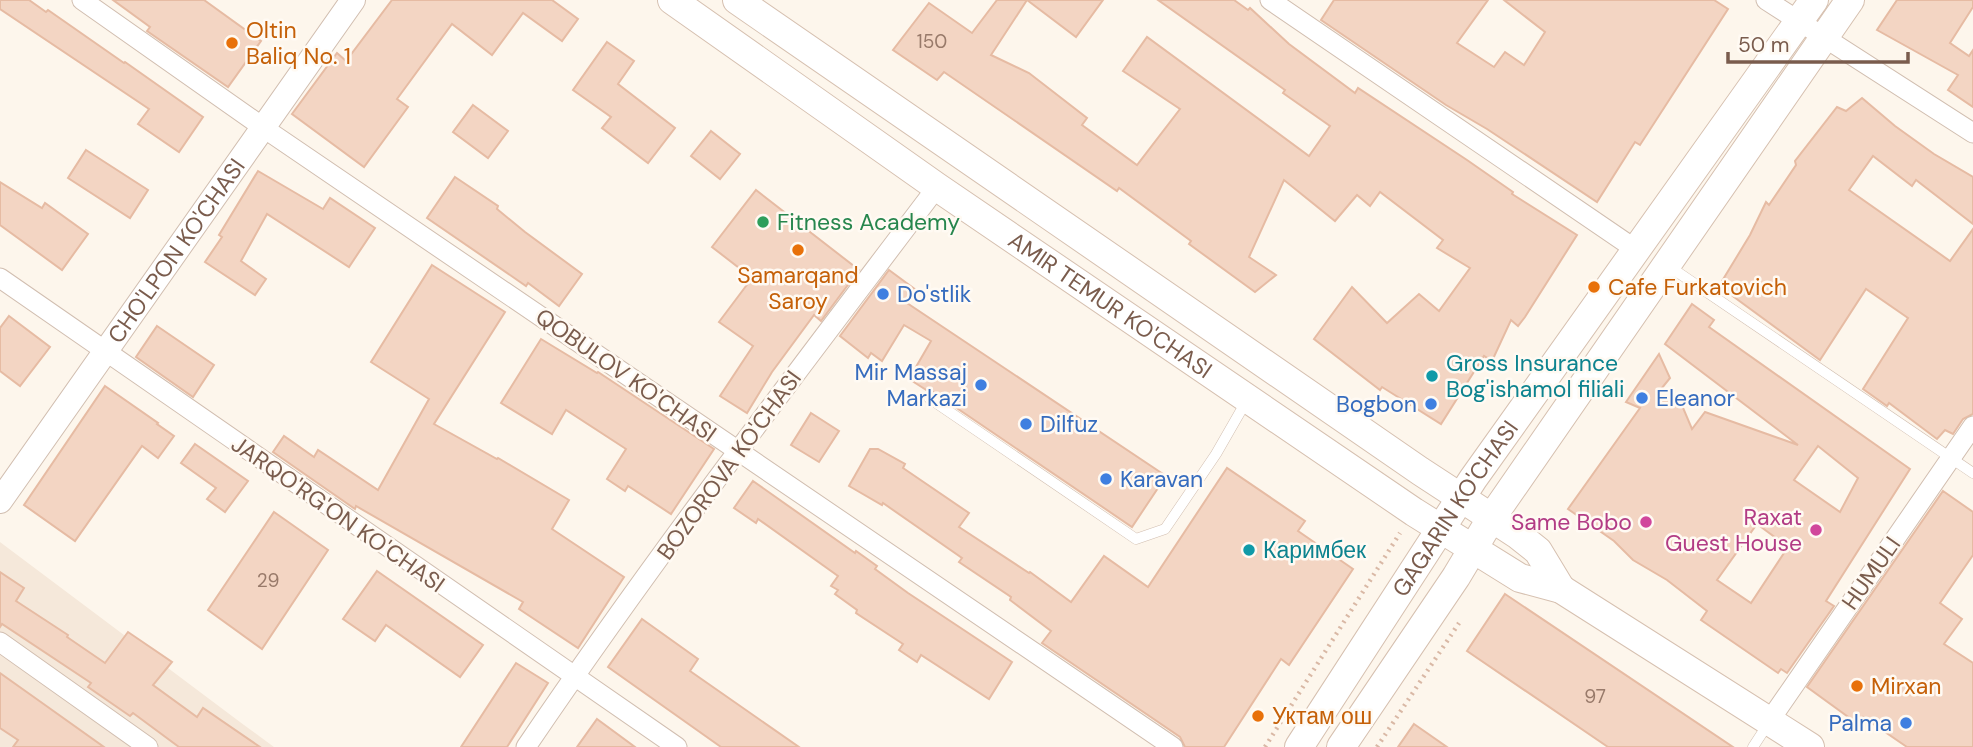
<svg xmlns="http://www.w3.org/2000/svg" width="1973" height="747" font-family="'DM Sans',sans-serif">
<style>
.residential{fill:#f5e8da}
.building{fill:#f3d5c3;stroke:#e6bba3;stroke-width:2;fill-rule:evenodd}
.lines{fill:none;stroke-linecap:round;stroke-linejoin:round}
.service-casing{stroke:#d1beb0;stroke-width:11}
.minor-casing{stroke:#d1beb0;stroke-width:21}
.tertiary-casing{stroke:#d1beb0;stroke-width:26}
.secondary-casing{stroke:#d6c0b0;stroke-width:30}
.path{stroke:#d9b8a5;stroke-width:4.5;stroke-dasharray:2 5;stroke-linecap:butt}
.service{stroke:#fff;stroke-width:10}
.minor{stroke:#fff;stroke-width:19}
.tertiary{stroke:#fff;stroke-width:24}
.secondary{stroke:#fff;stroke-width:28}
.food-dot{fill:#e8710a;stroke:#fffaf3;stroke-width:2.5}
.leisure-dot{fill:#2e9e5b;stroke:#fffaf3;stroke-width:2.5}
.shop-dot{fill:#3f7fe0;stroke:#fffaf3;stroke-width:2.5}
.culture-dot{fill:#0f9aa8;stroke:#fffaf3;stroke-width:2.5}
.hotel-dot{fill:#d1479c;stroke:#fffaf3;stroke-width:2.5}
.labels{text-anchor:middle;stroke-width:5;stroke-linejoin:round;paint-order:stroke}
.number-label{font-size:19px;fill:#987a6a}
.food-label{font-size:23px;fill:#c56008;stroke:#fffaf3;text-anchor:start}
.leisure-label{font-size:23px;fill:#27864d;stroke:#fffaf3;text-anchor:start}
.street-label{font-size:23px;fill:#7a5c4d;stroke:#fffaf3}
.shop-label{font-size:23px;fill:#366cbe;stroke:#fffaf3;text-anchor:start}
.culture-label{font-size:23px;fill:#0d838f;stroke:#fffaf3;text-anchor:start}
.hotel-label{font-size:23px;fill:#b23c85;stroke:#fffaf3;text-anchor:end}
</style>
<rect width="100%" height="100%" fill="#fdf6ec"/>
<path class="residential" d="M0,542L244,725L274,747H0Z"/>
<g class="building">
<path d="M0,0H29L46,12L48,10L124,63L125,62L203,117L179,152L138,124L149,109L0,9Z"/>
<path d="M113,0H204L261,41L228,87L147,31L150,27Z"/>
<path d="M392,0H552L578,19L562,41L523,13L492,55L452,24L397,99L408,107L364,167L292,114L337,53L346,61Z"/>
<path d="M997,0H1103L1076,37L1027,0L991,55L1029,73L1087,118L1082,125L1137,165L1180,109L1123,71L1147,37L1309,156L1330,126L1283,93L1285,90L1158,0H1234L1248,10L1250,8L1289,44L1355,93L1358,88L1467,160L1513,192L1512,194L1577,235L1525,317L1518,326L1511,320L1492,361L1484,356L1441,424L1382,387L1380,390L1314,339L1352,287L1387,323L1419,294L1439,311L1470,268L1437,248L1443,240L1380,192L1370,206L1357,195L1335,221L1284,180L1249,257L1276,275L1255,292L1189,244L1191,241L1119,188L1117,191L944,72L937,80L893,50L929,3L972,33Z"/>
<path d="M1334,0H1488L1457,43L1494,67L1505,52L1524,65L1545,32L1504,0H1714L1728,9L1640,145L1635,142L1597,202L1487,129L1446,105L1321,20Z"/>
<path d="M1897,0H1973V7L1950,43L1969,56L1973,50V107L1948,90L1958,75L1877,30Z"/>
<path d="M607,42L634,61L618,84L675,128L648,163L602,128L611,117L573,90Z"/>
<path d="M1862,98L1895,126L1934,154L1973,177V224L1916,180L1912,186L1873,156L1849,190L1950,261L1973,229V414L1963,419L1953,434L1945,430L1937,439L1889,403L1887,406L1863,389L1908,318L1866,289L1820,360L1719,286L1750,235L1766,202L1769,205L1796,165L1795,161L1837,107L1846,111Z"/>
<path d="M473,105L508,131L488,158L453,132Z"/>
<path d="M711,131L740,154L720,179L691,156Z"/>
<path d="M86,150L148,190L130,218L68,178Z"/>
<path d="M258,171L323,209L330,198L375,228L349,267L267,214L241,261L266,279L255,295L205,262L222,237L219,235Z"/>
<path d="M455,177L498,206L497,209L525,232L582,274L559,306L528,283L526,286L427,218Z"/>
<path d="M0,182L42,208L45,203L88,234L62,270L0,225Z"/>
<path d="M756,190L859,270L821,321L814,315L772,372L747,413L720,396L753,346L719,322L752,278L712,247Z"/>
<path d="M432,265L505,312L434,424L497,459L498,458L569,500L552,529L624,577L578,648L519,609L523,602L356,506L355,509L273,452L284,436L314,457L318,450L378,490L429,399L371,362Z"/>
<path d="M889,270L916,290L907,303L1166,476L1132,527L933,392L928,391L909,379L931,341L904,325L882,361L871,353L868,358L840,336Z"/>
<path d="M1692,304L1714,320L1709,327L1910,469L1826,601L1834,606L1787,673L1781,669L1778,673L1701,620L1707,611L1667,580L1633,560L1614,541L1568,509L1640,408L1626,402L1659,354L1670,378L1657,394L1681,403L1692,429L1705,412L1798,445L1665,344ZM1818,446L1858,478L1840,512L1794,480ZM1757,524L1788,547L1751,603L1717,580Z"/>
<path d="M9,316L50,347L20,386L0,371V328Z"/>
<path d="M157,326L214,365L193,397L136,357Z"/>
<path d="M541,339L597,373L598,372L714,449L671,514L628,486L625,491L607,479L626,449L566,410L552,434L501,403Z"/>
<path d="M105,386L158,423L157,424L174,436L158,458L142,446L75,541L24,505Z"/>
<path d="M811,413L839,431L819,462L791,445Z"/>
<path d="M195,444L248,481L225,512L207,499L216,488L181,463Z"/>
<path d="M870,449H878L905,464L903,468L969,513L959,527L1029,573L1030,572L1071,602L1104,556L1148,587L1227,468L1305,521L1298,531L1353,569L1289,665L1281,659L1224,747H1185L1180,737L1042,643L1051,631L1010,600L1011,597L959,562L962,558L883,503L882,505L849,486Z"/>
<path d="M753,481L855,553L856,551L877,566L875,569L908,593L1012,662L989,699L921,655L917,662L899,650L903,644L856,613L857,610L835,594L838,590L831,586L838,576L758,519L756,523L734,508Z"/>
<path d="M1943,491L1973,512V555L1940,603L1962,619L1944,644L1973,663V747H1907L1863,717L1858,724L1807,687Z"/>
<path d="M274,512L328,550L262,649L208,610Z"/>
<path d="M377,571L483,645L460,677L386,625L375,641L343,619Z"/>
<path d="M0,572L24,588L16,601L68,635L67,637L105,663L128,632L172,662L153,685L197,717L203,708L260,747H179L133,713L130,716L88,687L91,683L2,624L0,627Z"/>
<path d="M1505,594L1733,747H1608L1467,651Z"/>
<path d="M642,619L698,659L690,671L799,747H721L608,667Z"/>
<path d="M516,663L548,683L507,747H461Z"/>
<path d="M0,673L38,700L104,747H13L18,740L0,728Z"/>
<path d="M597,719L635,747H577Z"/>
<path d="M1414,724L1447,747H1398Z"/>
</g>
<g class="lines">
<defs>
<g id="service">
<path d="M1670,267L1973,473"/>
<path d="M929,398L1136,539L1165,529L1216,454L1247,400"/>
<path d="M1753,747L1768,724"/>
</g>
<g id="minor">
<path d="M82,0L274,135L1173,747"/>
<path d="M1270,0L1635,249"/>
<path d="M1766,0L1973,133"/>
<path d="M0,278L677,747"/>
<path d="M0,642L148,747"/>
<path d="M1770,720L1973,426"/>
<path d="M526,747C656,555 798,371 937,187"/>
</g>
<g id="tertiary">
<path id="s1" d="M0,501L353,0"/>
</g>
<g id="secondary">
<path id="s2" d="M672,0L937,187L1414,512L1520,578L1561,589L1810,747"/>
<path d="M737,0L1420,471L1518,535L1538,551L1561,589"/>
<path id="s3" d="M1299,747L1473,479L1814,0"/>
<path d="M1341,747L1456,577L1492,517L1850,0"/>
</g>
</defs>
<use href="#service" class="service-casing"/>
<use href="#minor" class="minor-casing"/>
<use href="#tertiary" class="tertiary-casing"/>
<use href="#secondary" class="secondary-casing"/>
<g class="path">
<path d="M1265,747L1400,533"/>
<path d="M1377,747L1459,623"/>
</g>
<use href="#service" class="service"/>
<use href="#minor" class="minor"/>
<use href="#tertiary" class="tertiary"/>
<use href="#secondary" class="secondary"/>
</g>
<g class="food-dot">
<circle cx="232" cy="43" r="7"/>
<circle cx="798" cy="250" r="7"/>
<circle cx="1594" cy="287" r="7"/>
<circle cx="1857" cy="686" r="7"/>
<circle cx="1258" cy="716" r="7"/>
</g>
<circle class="leisure-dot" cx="763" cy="222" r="7"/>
<g class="shop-dot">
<circle cx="883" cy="294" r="7"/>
<circle cx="981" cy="385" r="7"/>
<circle cx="1642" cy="398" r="7"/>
<circle cx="1431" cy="404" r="7"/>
<circle cx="1026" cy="424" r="7"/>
<circle cx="1106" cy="479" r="7"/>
<circle cx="1906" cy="723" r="7"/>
</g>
<g class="culture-dot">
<circle cx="1432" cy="376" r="7"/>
<circle cx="1249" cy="550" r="7"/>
</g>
<g class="hotel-dot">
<circle cx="1646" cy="522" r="7"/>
<circle cx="1816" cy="530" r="7"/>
</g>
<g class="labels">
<g class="number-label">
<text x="932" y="48">150</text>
<text x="268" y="587">29</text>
<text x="1595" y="703">97</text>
</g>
<g class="food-label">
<text x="246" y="38">Oltin<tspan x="246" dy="26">Baliq No. 1</tspan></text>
<text x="798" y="283" text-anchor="middle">Samarqand<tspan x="798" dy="26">Saroy</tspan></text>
<text x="1608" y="295">Cafe Furkatovich</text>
<text x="1871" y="694">Mirxan</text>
<text x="1272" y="724">Уктам ош</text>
</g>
<g class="leisure-label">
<text x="777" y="230">Fitness Academy</text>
</g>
<g class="street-label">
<text dy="8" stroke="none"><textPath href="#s1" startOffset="306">CHO'LPON KO'CHASI</textPath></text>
<text dy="8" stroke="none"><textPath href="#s2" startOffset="534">AMIR TEMUR KO'CHASI</textPath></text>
<text transform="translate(626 375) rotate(35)" y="8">QOBULOV KO'CHASI</text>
<text transform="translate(729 465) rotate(-54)" y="8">BOZOROVA KO'CHASI</text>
<text dy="8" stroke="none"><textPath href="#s3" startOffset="285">GAGARIN KO'CHASI</textPath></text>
<text transform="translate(338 514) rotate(35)" y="8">JARQO'RG'ON KO'CHASI</text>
<text transform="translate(1871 573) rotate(-55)" y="8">HUMULI</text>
</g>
<g class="shop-label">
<text x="897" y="302">Do'stlik</text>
<text x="967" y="380" text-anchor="end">Mir Massaj<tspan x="967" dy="26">Markazi</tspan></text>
<text x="1656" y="406">Eleanor</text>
<text x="1417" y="412" text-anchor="end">Bogbon</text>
<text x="1040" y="432">Dilfuz</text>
<text x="1120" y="487">Karavan</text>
<text x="1892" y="731" text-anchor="end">Palma</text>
</g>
<g class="culture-label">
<text x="1446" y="371">Gross Insurance<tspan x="1446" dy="26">Bog'ishamol filiali</tspan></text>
<text x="1263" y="558">Каримбек</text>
</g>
<g class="hotel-label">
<text x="1802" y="525">Raxat<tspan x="1802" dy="26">Guest House</tspan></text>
<text x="1632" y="530">Same Bobo</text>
</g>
</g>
<path d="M1728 52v10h180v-10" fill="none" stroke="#7a5c4d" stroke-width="3.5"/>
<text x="1738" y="52" font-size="21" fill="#7a5c4d" stroke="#fffaf3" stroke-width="5" paint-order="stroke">50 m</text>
</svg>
